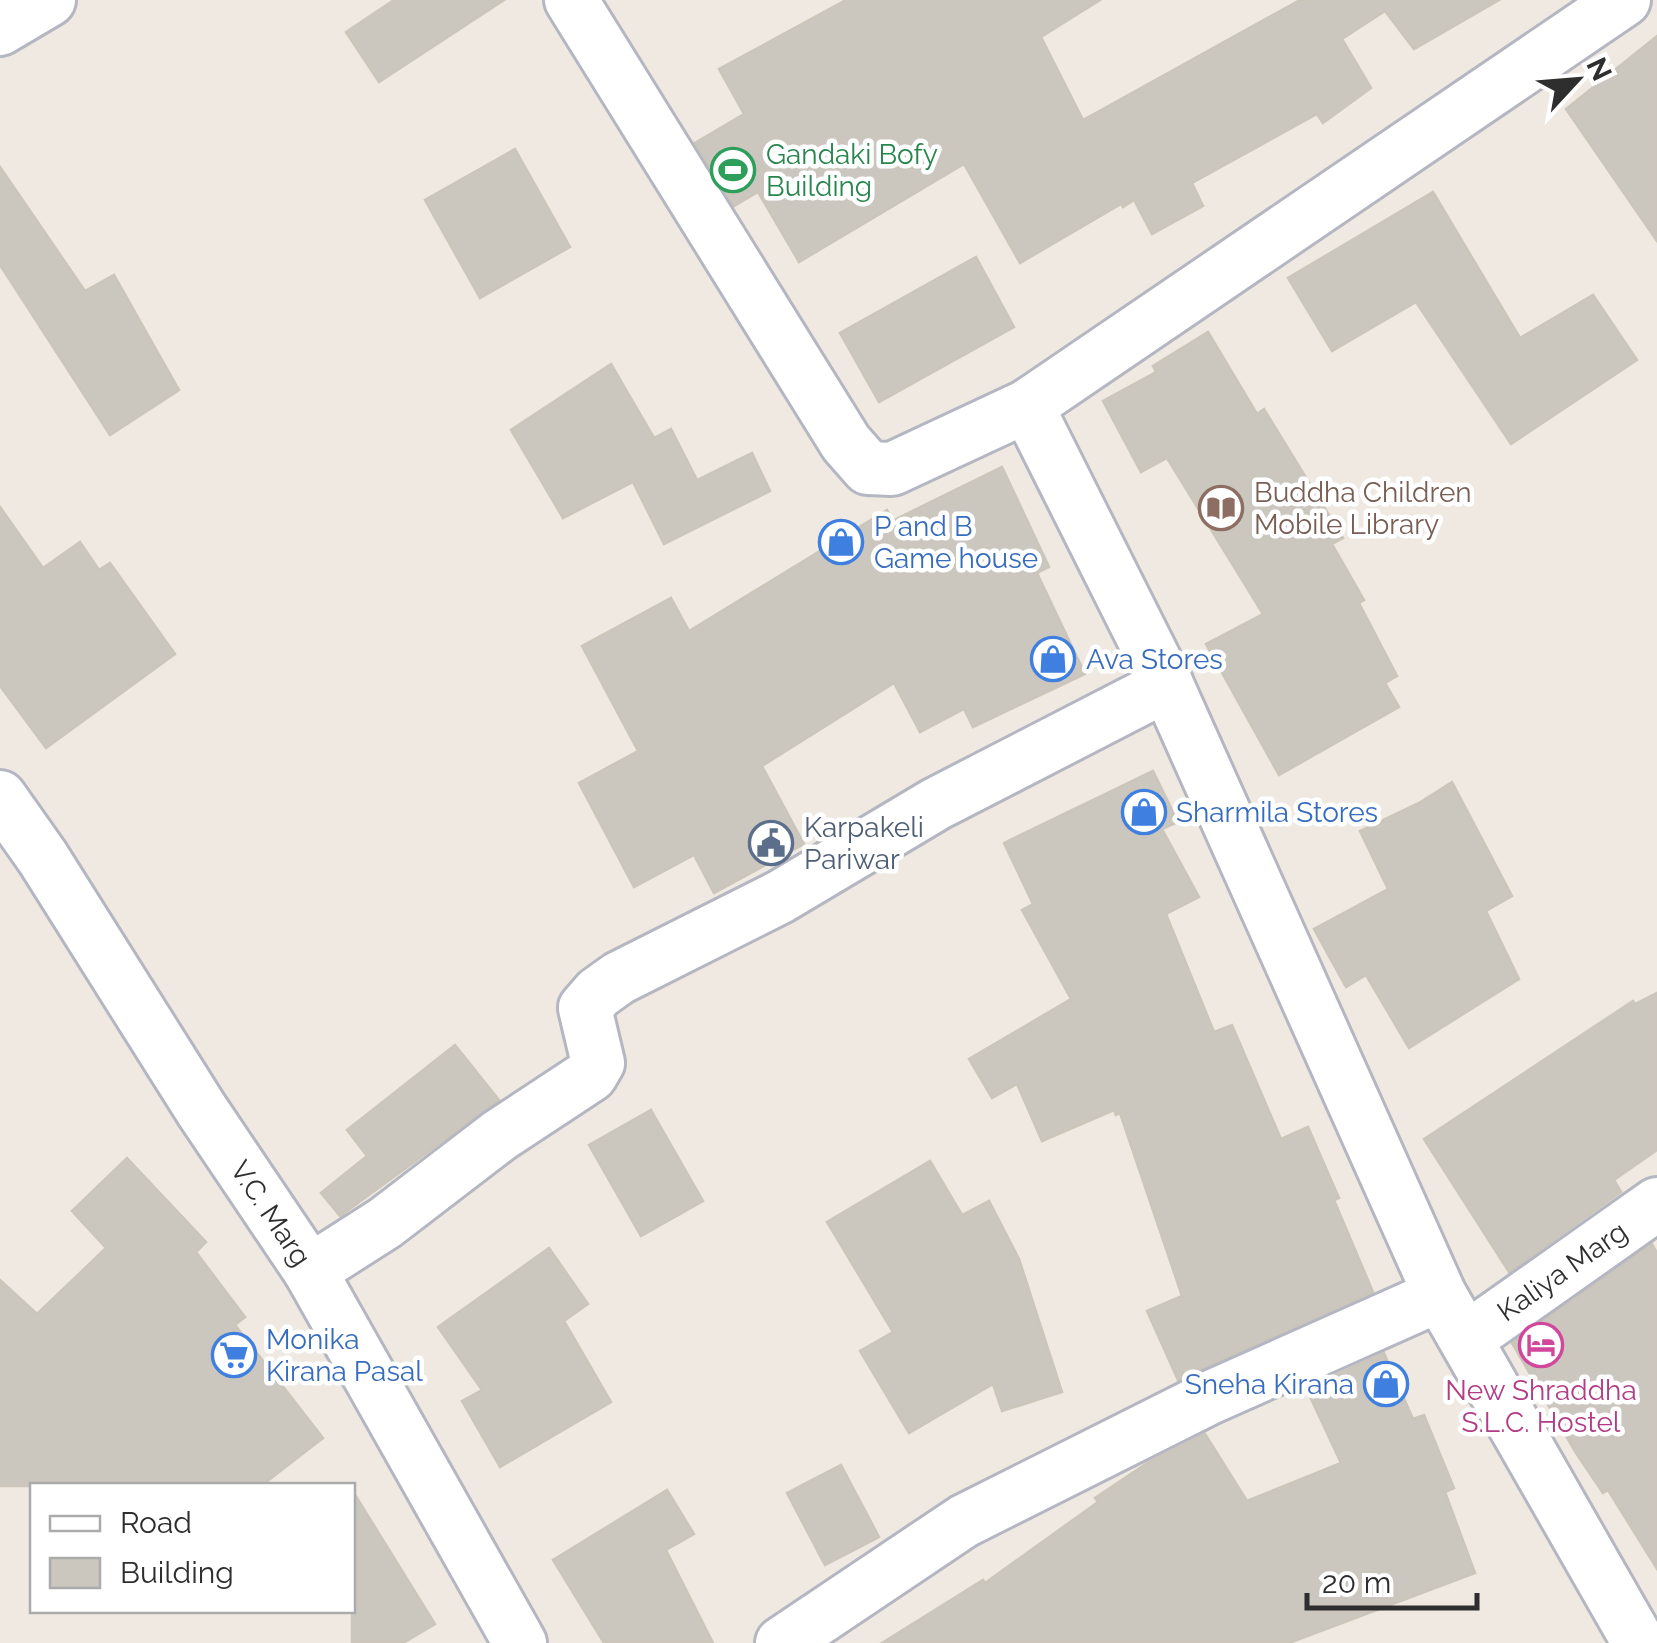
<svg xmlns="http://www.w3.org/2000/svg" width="1657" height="1643" font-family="Raleway,sans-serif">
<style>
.building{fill:#cbc7bf;stroke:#cbc5ba;stroke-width:2.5}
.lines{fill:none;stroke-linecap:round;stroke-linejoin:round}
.street-casing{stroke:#b4b7c1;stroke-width:58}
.street{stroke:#fff;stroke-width:52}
.labels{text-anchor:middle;stroke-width:9;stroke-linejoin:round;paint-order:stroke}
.leisure-label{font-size:28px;fill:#27864d;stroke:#fff;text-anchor:start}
.education-label{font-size:28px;fill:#785e54;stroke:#fff;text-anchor:start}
.shop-label{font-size:28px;fill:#366cbe;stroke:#fff;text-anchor:start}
.service-label{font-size:28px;fill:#4e5e75;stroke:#fff;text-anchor:start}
.street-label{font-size:28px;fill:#2e2e2e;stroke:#fff}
.hotel-label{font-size:28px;fill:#b23c85;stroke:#fff}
</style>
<rect width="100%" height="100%" fill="#efe9e1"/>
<g class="building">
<path d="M394,0H504L379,82L346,32Z"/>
<path d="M846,0H1100L1041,37L1083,120L1300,0H1499L1414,49L1385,11L1342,39L1371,88L1323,123L1317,114L1192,183L1203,206L1152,234L1134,200L1123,207L1121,204L1020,263L964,164L799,262L758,192L734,206L695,143L744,114L719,69Z"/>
<path d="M1657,36V241L1566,109Z"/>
<path d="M515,149L570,247L480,298L425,200Z"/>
<path d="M0,167L85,291L114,275L179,390L110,435L0,265Z"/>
<path d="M1433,192L1520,338L1593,295L1637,360L1511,444L1416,302L1332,351L1288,278Z"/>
<path d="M976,257L1014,327L879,402L840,333Z"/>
<path d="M1208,332L1257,414L1264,409L1343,538L1332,544L1364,600L1359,603L1397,676L1385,683L1399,707L1279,775L1206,644L1263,614L1167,458L1141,472L1103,401L1156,372L1153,366Z"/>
<path d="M611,364L654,438L671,429L697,480L752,453L770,491L664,544L633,482L563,518L511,430Z"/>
<path d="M1002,467L1049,567L1037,573L1085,674L973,727L964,709L920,732L894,683L762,766L804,844L714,893L694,855L634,887L579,783L638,751L582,646L671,598L689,631L887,510L892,521Z"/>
<path d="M0,507L43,568L80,542L99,570L110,563L175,654L46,748L0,686Z"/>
<path d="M1153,771L1178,822L1162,829L1199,897L1166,914L1214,1032L1232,1025L1281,1139L1308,1127L1339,1198L1334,1200L1373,1292L1178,1380L1147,1311L1182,1296L1120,1113L1116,1115L1114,1110L1042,1141L1017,1084L992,1098L969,1059L1071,999L1022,910L1033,904L1004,843Z"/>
<path d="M1452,782L1512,896L1486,911L1519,979L1409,1048L1366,975L1346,987L1314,929L1388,889L1360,831L1419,803Z"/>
<path d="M1657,993V1150L1614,1180L1621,1192L1509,1272L1424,1139L1633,1001L1635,1004Z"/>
<path d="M455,1045L499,1100L340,1216L321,1193L367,1156L347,1130Z"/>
<path d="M651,1110L703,1201L641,1236L589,1145Z"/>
<path d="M127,1158L206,1242L196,1252L245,1317L235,1325L323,1438L261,1486H0V1280L37,1314L106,1248L72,1211Z"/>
<path d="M930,1161L962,1215L989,1201L1019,1259L1062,1392L1002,1411L993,1384L909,1433L860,1351L893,1332L827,1222Z"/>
<path d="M1652,1244L1657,1253V1569L1608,1490L1603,1493L1576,1453L1512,1343Z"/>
<path d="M549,1248L588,1304L564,1321L611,1402L500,1467L462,1401L482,1390L438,1327Z"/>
<path d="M1384,1353L1413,1419L1424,1415L1454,1488L1445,1492L1475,1573L1289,1643H882L983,1580L985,1583L1098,1502L1095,1498L1147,1463L1205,1434L1247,1501L1341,1463L1306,1388Z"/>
<path d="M841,1465L879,1537L825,1565L787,1493Z"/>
<path d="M352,1490L435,1624L403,1643H352Z"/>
<path d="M667,1490L694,1534L666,1550L713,1643H604L553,1560Z"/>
</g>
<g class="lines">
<defs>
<g id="street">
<path d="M571,0L846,443L868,468L892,469L1027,406L1624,0"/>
<path d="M0,29L49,0"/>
<path d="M1027,406L1167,685L1440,1295L1639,1643"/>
<path d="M0,797L43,858L201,1109L310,1271L520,1643"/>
<path d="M310,1271L385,1223L500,1135L591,1075L598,1063L585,1008L598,993L619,978L780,897L936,804L1167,685"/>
<path d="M1466,1339L1657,1204"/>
<path d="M782,1643L964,1521L1209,1398L1440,1295"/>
</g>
</defs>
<use href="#street" class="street-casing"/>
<use href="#street" class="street"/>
</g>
<defs>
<symbol id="stadium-ring" viewBox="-11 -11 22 22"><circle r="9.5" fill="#fff" stroke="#2e9e5b" stroke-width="1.5"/><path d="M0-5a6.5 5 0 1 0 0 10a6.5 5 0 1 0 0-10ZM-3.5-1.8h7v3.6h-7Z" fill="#2e9e5b"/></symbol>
<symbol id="library-ring" viewBox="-11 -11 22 22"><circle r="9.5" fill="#fff" stroke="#8d6e63" stroke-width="1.5"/><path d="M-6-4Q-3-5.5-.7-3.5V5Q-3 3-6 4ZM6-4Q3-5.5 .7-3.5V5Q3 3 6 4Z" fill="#8d6e63"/></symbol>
<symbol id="shop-ring" viewBox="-11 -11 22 22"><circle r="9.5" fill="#fff" stroke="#3f7fe0" stroke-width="1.5"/><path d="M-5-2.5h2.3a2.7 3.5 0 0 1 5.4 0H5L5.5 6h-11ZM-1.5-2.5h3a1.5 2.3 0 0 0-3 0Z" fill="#3f7fe0"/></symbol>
<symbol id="civic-ring" viewBox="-11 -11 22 22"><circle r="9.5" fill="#fff" stroke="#5c6f8a" stroke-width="1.5"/><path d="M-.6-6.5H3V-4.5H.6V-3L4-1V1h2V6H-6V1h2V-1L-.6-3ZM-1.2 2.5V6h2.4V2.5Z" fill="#5c6f8a"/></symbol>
<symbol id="hotel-ring" viewBox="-11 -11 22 22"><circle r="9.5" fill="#fff" stroke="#d1479c" stroke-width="1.5"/><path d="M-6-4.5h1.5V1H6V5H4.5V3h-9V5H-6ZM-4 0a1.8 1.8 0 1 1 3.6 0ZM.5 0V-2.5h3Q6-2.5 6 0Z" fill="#d1479c"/></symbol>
<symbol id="supermarket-ring" viewBox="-11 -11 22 22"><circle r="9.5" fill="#fff" stroke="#3f7fe0" stroke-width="1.5"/><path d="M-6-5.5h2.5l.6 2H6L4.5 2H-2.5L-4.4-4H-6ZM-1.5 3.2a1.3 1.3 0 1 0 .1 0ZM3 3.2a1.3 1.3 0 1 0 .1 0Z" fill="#3f7fe0"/></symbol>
</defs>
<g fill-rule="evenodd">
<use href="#stadium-ring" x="708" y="145" width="50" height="50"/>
<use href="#library-ring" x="1196" y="483" width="50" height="50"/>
<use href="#shop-ring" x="816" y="517" width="50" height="50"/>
<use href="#shop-ring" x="1028" y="634" width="50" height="50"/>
<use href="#shop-ring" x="1119" y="787" width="50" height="50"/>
<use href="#civic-ring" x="746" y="818" width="50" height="50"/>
<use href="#hotel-ring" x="1516" y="1320" width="50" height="50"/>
<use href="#supermarket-ring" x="209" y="1330" width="50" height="50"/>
<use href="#shop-ring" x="1361" y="1359" width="50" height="50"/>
</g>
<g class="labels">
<g class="leisure-label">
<text x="766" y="164">Gandaki Bofy<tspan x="766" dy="32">Building</tspan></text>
</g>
<g class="education-label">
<text x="1254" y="502">Buddha Children<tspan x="1254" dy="32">Mobile Library</tspan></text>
</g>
<g class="shop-label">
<text x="874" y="536">P and B<tspan x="874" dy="32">Game house</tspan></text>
<text x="1086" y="669">Ava Stores</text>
<text x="1176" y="822">Sharmila Stores</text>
<text x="266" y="1349">Monika<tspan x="266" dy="32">Kirana Pasal</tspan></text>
<text x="1354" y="1394" text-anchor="end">Sneha Kirana</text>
</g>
<g class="service-label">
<text x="804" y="837">Karpakeli<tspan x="804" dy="32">Pariwar</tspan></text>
</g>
<g class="street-label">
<text transform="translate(271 1213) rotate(56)" y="10">V.C. Marg</text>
<text transform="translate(1562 1271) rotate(-35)" y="10">Kaliya Marg</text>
</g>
<g class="hotel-label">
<text x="1541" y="1400">New Shraddha<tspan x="1541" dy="32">S.L.C. Hostel</tspan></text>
</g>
</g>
<rect x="30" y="1483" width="325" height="130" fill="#ffffff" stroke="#ababab" stroke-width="2.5"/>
<rect x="50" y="1516" width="50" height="15" fill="#ffffff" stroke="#ababab" stroke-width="2.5"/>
<text x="120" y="1533" font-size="30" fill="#2e2e2e">Road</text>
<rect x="50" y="1558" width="50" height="30" fill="#cbc7bf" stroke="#ababab" stroke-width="2.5"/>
<text x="120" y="1583" font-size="30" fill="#2e2e2e">Building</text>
<g transform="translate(1577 80) rotate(64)" stroke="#ffffff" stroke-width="8" paint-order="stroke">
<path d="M0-8L18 38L0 25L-18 38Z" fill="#2e2e2e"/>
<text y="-15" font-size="28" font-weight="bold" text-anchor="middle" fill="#2e2e2e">N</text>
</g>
<path d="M1307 1593v15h170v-15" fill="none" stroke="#2e2e2e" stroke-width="5"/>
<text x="1322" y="1593" font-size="30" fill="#2e2e2e" stroke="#ffffff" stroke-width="8" paint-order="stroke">20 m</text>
</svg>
